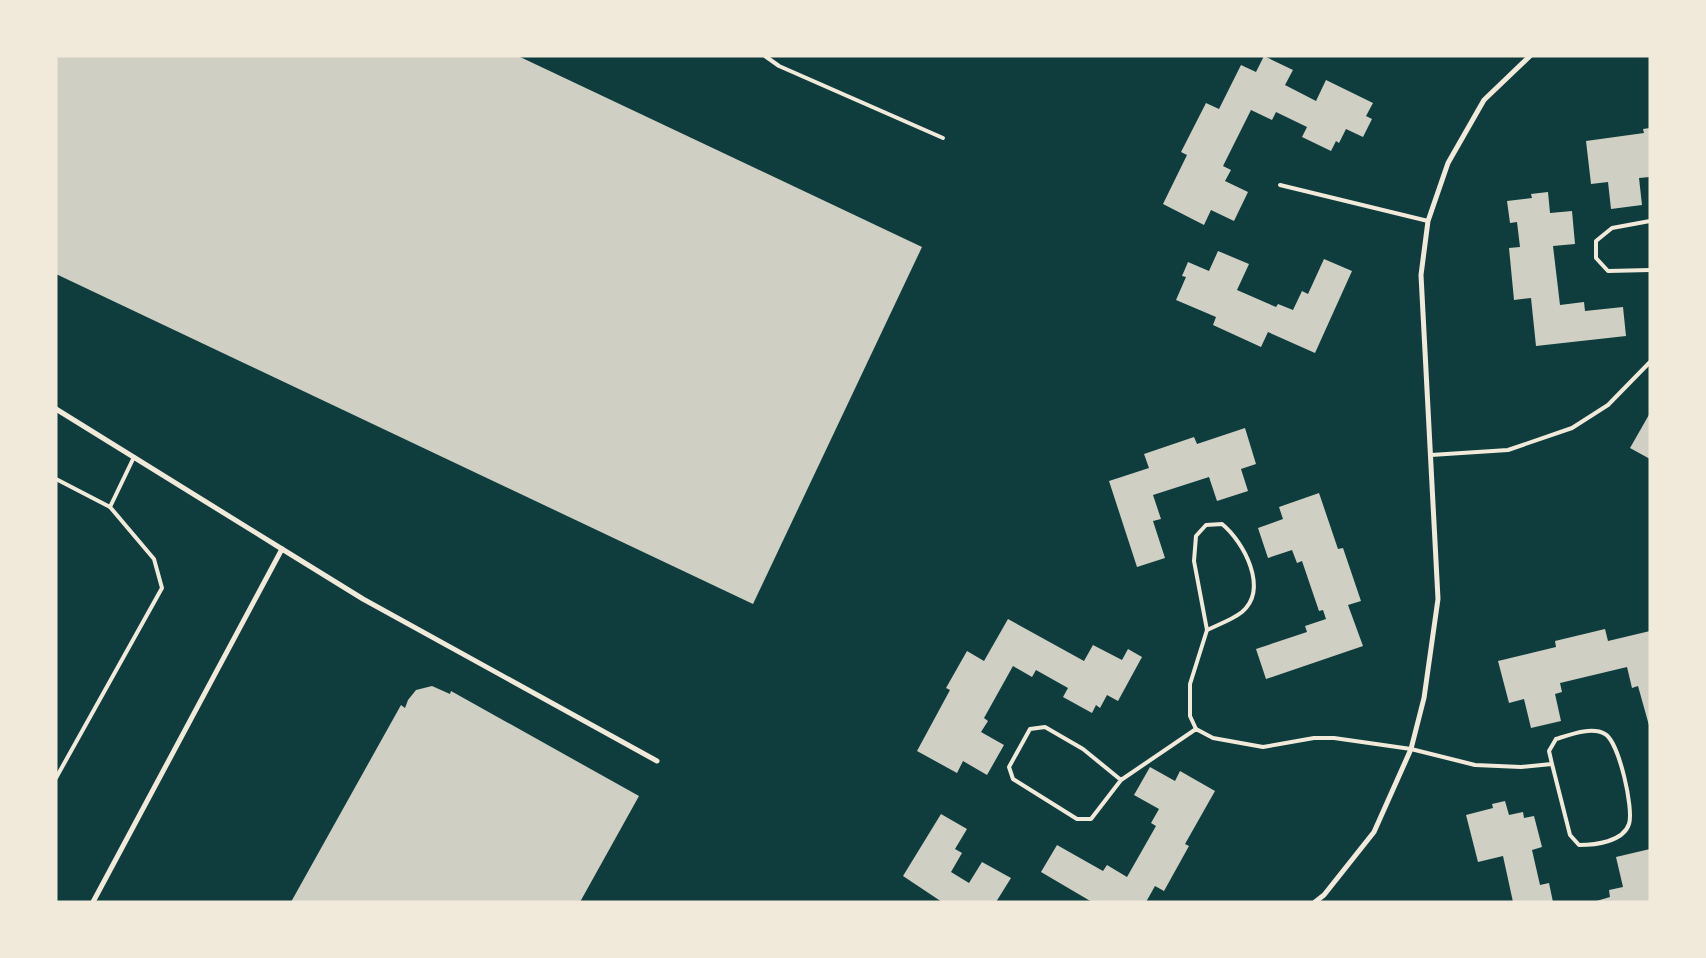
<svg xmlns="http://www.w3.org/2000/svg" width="1706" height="958" font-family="'Public Sans',sans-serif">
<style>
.building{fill:#cfcfc3}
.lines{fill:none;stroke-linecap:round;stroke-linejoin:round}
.service{stroke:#f1e9da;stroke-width:4}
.minor{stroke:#f1e9da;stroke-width:5}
</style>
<rect width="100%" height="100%" fill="#0f3d3e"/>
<g class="building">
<path d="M56,56H518L922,247L753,604L56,274Z"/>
<path d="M1264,56L1293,70L1285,85L1316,101L1326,80L1373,103L1366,116L1372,119L1363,137L1346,129L1339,143L1336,141L1331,151L1302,137L1307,127L1276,112L1272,120L1251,110L1223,166L1231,170L1225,181L1248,192L1234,221L1211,210L1204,225L1163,204L1187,155L1181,152L1206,103L1219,109L1241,65L1256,72Z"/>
<path d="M1650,128V177L1639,178L1642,205L1611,209L1608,182L1591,184L1586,141L1644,133L1643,129Z"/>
<path d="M1548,192L1550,213L1572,211L1575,244L1553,246L1560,305L1584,302L1585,311L1623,307L1626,336L1536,346L1531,298L1514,300L1509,248L1520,247L1517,222L1510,223L1507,201L1532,198L1531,194Z"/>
<path d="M1218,251L1249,264L1237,290L1276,307L1278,304L1293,310L1302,291L1308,294L1324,259L1352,271L1315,353L1268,332L1261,347L1213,325L1216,317L1176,300L1186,277L1182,276L1188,262L1209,271Z"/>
<path d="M1650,413V459L1630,448Z"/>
<path d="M1245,428L1256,464L1241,469L1248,491L1217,501L1209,477L1153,495L1161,519L1153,521L1165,558L1137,567L1109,481L1149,468L1144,454L1194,437L1197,444Z"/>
<path d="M1319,493L1338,549L1343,548L1361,601L1348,605L1363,646L1266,679L1256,649L1307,632L1305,626L1326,619L1323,610L1319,611L1302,561L1297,563L1292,550L1268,558L1258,528L1283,519L1279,507Z"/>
<path d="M1008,619L1084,661L1093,645L1122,660L1128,649L1142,657L1118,701L1107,695L1100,708L1096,705L1092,713L1063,697L1068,688L1036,670L1032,677L1013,666L984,718L988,721L981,732L1004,745L987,775L963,761L957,773L917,751L950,690L946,688L967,651L984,661Z"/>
<path d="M1605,629L1608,641L1650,631V729L1638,686L1632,688L1627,667L1560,683L1562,692L1555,694L1561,721L1531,728L1524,699L1509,703L1498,661L1556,647L1555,641Z"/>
<path d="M432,686L450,694L451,691L639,796L580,902H291L401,705L405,708L408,700L416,690Z"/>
<path d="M1150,767L1175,781L1180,771L1215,791L1185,844L1189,846L1164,891L1155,886L1146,902H1092L1041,872L1057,845L1103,871L1107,865L1127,877L1156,826L1151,823L1159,809L1134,795Z"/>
<path d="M1505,801L1509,815L1523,812L1524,818L1534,816L1542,847L1532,850L1540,885L1549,883L1553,902H1513L1503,856L1478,862L1466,815L1493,808L1492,804Z"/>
<path d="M941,814L967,829L955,849L962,853L951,872L969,883L982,862L1011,878L996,902H942L903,876Z"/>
<path d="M1650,849V902H1593L1610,897L1609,890L1623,887L1616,857Z"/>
</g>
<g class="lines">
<g class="service">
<path d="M765,56L779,66L943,138"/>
<path d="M1280,185L1428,221"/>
<path d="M1650,221L1612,228L1596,241V258L1608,271L1650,270"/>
<path d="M1431,455L1508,450L1572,428L1608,405L1650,362"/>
<path d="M56,479L110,507"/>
<path d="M1196,729L1190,716V684L1207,630L1194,561L1196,536L1206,525L1222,524C1244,542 1269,589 1242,612C1232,620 1217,625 1207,630"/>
<path d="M56,778L162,588L154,559L110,507L134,457"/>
<path d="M1121,780L1083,749L1045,727L1030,729L1009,767L1013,779L1077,819H1091L1121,780L1196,729L1213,738L1263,747L1314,738H1334L1411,749L1475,765L1521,767L1552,764L1570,835L1579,845C1595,845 1623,842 1629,824C1634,809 1619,742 1605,734C1592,726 1569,735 1556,739L1549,751L1552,764"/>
</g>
<g class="minor">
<path d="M56,409L282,549"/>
<path d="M93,902L282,549L363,599L657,761"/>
<path d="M1315,902L1324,895L1374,832L1411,749L1424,698L1438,599L1421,275L1428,221L1448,163L1484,100L1530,56"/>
</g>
</g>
<rect width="1706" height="958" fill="none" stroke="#f1e9da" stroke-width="115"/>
</svg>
